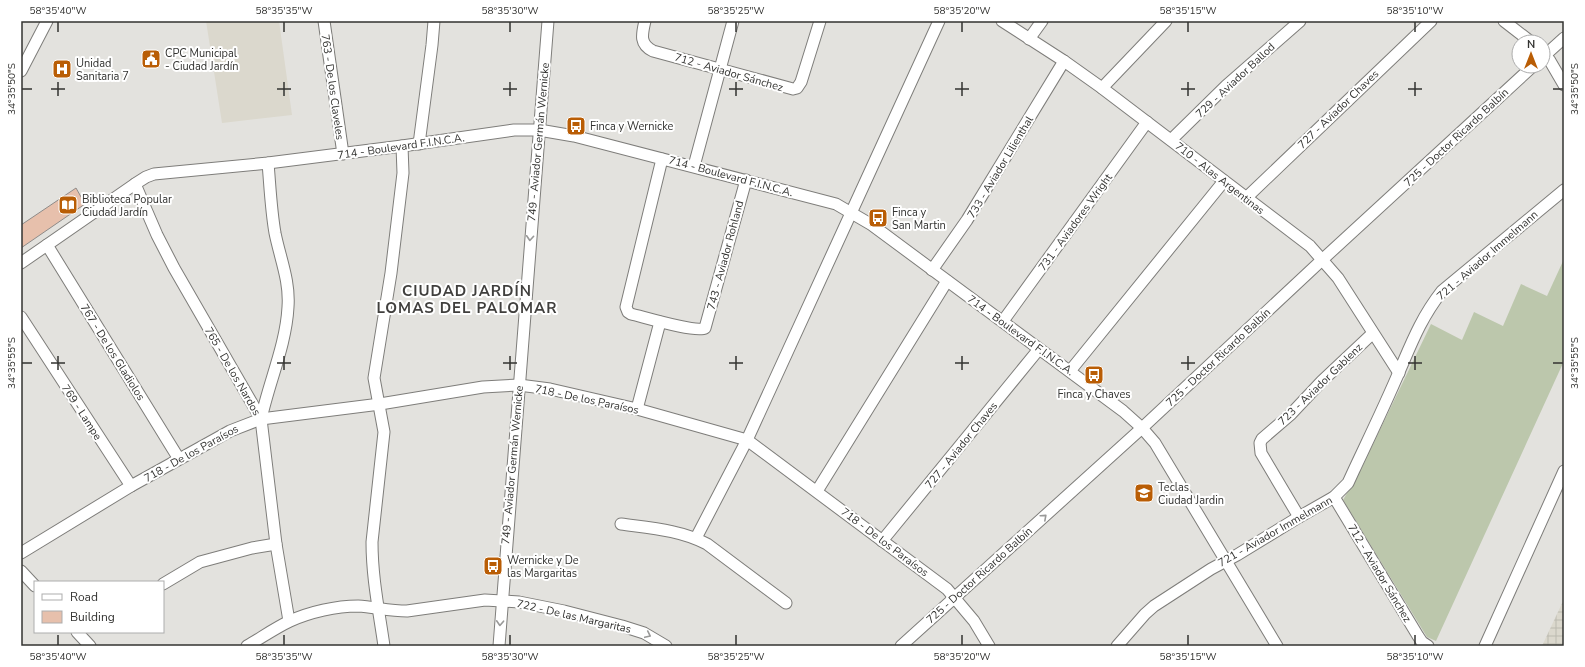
<svg xmlns="http://www.w3.org/2000/svg" width="1585" height="667" font-family="'Nunito Sans',sans-serif">
<style>
.built{fill:#dbd8cd}
.industrial{fill:url(#industrial-grid)}
.pitch{fill:#bcc7ac}
.building{fill:#e7c0ac;stroke:#8e8b89}
.lines{fill:none;stroke-linecap:round;stroke-linejoin:round}
.minor-casing{stroke:#7e7d7a;stroke-width:13}
.minor{stroke:#fff;stroke-width:11}
.oneway{stroke:#999998}
.ticks{fill:none;stroke:#333331;stroke-width:1.5}
.labels{text-anchor:middle;stroke-width:4;stroke-linejoin:round;paint-order:stroke}
.poi-label{font-size:11px;fill:#333331;stroke:#fff;text-anchor:start}
.street-label{font-size:11px;fill:#333331;stroke:#fff}
.district-label{font-size:15px;font-weight:bold;letter-spacing:1px;fill:#403f3d;stroke:#fff}
.neatline{fill:none;stroke:#333331;stroke-width:1.5}
.ticks-label{font-size:10px;text-anchor:middle;fill:#333331}
</style>
<defs>
<pattern id="industrial-grid" width="8" height="8" patternUnits="userSpaceOnUse"><rect width="8" height="8" fill="#dbd8cd"/><path d="M0 4h8M4 0v8" fill="none" stroke="#bcbab0"/></pattern>
</defs>
<rect width="100%" height="100%" fill="#e3e2de"/>
<path class="built" d="M206,21H279L292,115L222,123Z"/>
<path class="industrial" d="M1564,599V646H1542Z"/>
<path class="pitch" d="M1564,259V361L1436,641L1427,637L1343,500L1361,469L1431,324L1462,340L1474,312L1503,326L1521,284L1547,296Z"/>
<path class="building" d="M76,188L85,204L21,248V225Z"/>
<g class="lines">
<defs>
<g id="minor">
<path d="M324,21L343,154"/>
<path d="M645,21C642,34 639,44 653,51L793,89L797,88L801,82L820,21"/>
<path d="M1002,21L1064,61L1102,88L1310,246L1338,278L1399,373"/>
<path d="M1504,21L1531,42"/>
<path d="M1029,39L1042,21"/>
<path d="M1543,52L1550,61L1564,85"/>
<path d="M1543,57L1564,38"/>
<path d="M21,71L47,21"/>
<path d="M1102,88L1166,21"/>
<path d="M1171,140L1226,86L1300,21"/>
<path d="M419,144L432,45L434,21"/>
<path d="M662,159L626,307L628,312L631,314C644,317 696,333 705,328L746,180"/>
<path d="M694,166L733,21"/>
<path d="M135,184L157,235L174,268L261,419L276,544L289,621"/>
<path d="M1246,198L1431,21"/>
<path d="M47,245L179,459"/>
<path d="M21,263L135,184L146,177L154,174L268,163L402,146L514,130H539L574,136L836,204L872,225L1123,411L1142,428L1155,443L1277,646"/>
<path d="M932,270L967,220L1064,61"/>
<path d="M21,317L131,486"/>
<path d="M1003,321L1147,122"/>
<path d="M1070,371L1224,181"/>
<path d="M637,409L660,322"/>
<path d="M261,419C269,382 286,345 288,307C290,281 280,258 275,233C271,210 270,186 268,163"/>
<path d="M817,491L947,281"/>
<path d="M1334,497L1418,636L1422,642L1428,646"/>
<path d="M1299,517L1261,453L1260,443L1262,439L1291,414L1322,381L1372,334"/>
<path d="M621,524C650,528 681,530 707,544L786,603"/>
<path d="M696,538L747,440L939,21"/>
<path d="M882,541L1039,349"/>
<path d="M21,553L131,486L230,431L261,419L380,404L483,387L519,385L550,389L637,409L747,440L947,589L974,621L989,646"/>
<path d="M21,571L35,586"/>
<path d="M163,584L200,562L252,548L276,544"/>
<path d="M77,632L90,646"/>
<path d="M247,646C261,638 275,628 290,621C310,612 336,606 358,606C374,607 390,611 407,611L485,600L519,602L564,611L622,626L644,633L666,646"/>
<path d="M384,646C379,611 372,578 372,542L384,432L374,378L391,273L403,173L402,146"/>
<path d="M499,646L548,21"/>
<path d="M901,646L1142,428L1323,259L1533,66"/>
<path d="M1117,646L1145,614L1154,606L1211,569L1237,555L1299,517L1334,497L1348,483L1354,470C1369,438 1385,405 1399,372C1412,342 1421,318 1442,291L1564,190"/>
<path d="M1485,646L1564,471"/>
</g>
</defs>
<use href="#minor" class="minor-casing"/>
<use href="#minor" class="minor"/>
</g>
<defs><path id="oneway-chevron" d="M-2-3.5L2.5 0L-2 3.5" fill="none" stroke-width="1.6" stroke-linecap="round" stroke-linejoin="round"/></defs>
<g class="oneway">
<use href="#oneway-chevron" transform="translate(530 238) rotate(94)"/>
<use href="#oneway-chevron" transform="translate(1044 517) rotate(-42)"/>
<use href="#oneway-chevron" transform="translate(500 623) rotate(93)"/>
<use href="#oneway-chevron" transform="translate(648 635) rotate(25)"/>
</g>
<path class="ticks" d="M58,22V32M284,22V32M510,22V32M736,22V32M962,22V32M1188,22V32M1415,22V32M58,82V96M284,82V96M510,82V96M736,82V96M962,82V96M1188,82V96M1415,82V96M22,89H32M51,89H65M277,89H291M503,89H517M729,89H743M955,89H969M1181,89H1195M1408,89H1422M1553,89H1563M58,356V370M284,356V370M510,356V370M736,356V370M962,356V370M1188,356V370M1415,356V370M22,363H32M51,363H65M277,363H291M503,363H517M729,363H743M955,363H969M1181,363H1195M1408,363H1422M1553,363H1563M58,635V645M284,635V645M510,635V645M736,635V645M962,635V645M1188,635V645M1415,635V645"/>
<defs>
<symbol id="civic-square" viewBox="-11 -11 22 22"><rect x="-9" y="-9" width="18" height="18" rx="4" fill="#b95d05" stroke="#fff"/><path d="M-.6-6.5H3V-4.5H.6V-3L4-1V1h2V6H-6V1h2V-1L-.6-3ZM-1.2 2.5V6h2.4V2.5Z" fill="#fff"/></symbol>
<symbol id="hospital-square" viewBox="-11 -11 22 22"><rect x="-9" y="-9" width="18" height="18" rx="4" fill="#b95d05" stroke="#fff"/><path d="M-5-5h3v3.5h4V-5h3V5h-3V1.5h-4V5h-3Z" fill="#fff"/></symbol>
<symbol id="bus-square" viewBox="-11 -11 22 22"><rect x="-9" y="-9" width="18" height="18" rx="4" fill="#b95d05" stroke="#fff"/><path d="M-5-6H5V4H4V6H2V4H-2V6H-4V4H-5ZM-3.5-4V0h7V-4ZM-3.5 1.2v1.5H-2V1.2ZM2 1.2v1.5H3.5V1.2Z" fill="#fff"/></symbol>
<symbol id="library-square" viewBox="-11 -11 22 22"><rect x="-9" y="-9" width="18" height="18" rx="4" fill="#b95d05" stroke="#fff"/><path d="M-6-4Q-3-5.5-.7-3.5V5Q-3 3-6 4ZM6-4Q3-5.5 .7-3.5V5Q3 3 6 4Z" fill="#fff"/></symbol>
<symbol id="school-square" viewBox="-11 -11 22 22"><rect x="-9" y="-9" width="18" height="18" rx="4" fill="#b95d05" stroke="#fff"/><path d="M0-5L7-2L0 1L-7-2ZM-4 1L0 2.5L4 1V4Q0 6-4 4Z" fill="#fff"/></symbol>
</defs>
<g fill-rule="evenodd">
<use href="#civic-square" x="140" y="48" width="22" height="22"/>
<use href="#hospital-square" x="51" y="58" width="22" height="22"/>
<use href="#bus-square" x="565" y="115" width="22" height="22"/>
<use href="#library-square" x="57" y="194" width="22" height="22"/>
<use href="#bus-square" x="867" y="207" width="22" height="22"/>
<use href="#bus-square" x="1083" y="364" width="22" height="22"/>
<use href="#school-square" x="1133" y="482" width="22" height="22"/>
<use href="#bus-square" x="482" y="555" width="22" height="22"/>
</g>
<g class="labels">
<g class="poi-label">
<text x="165" y="57">CPC Municipal<tspan x="165" dy="13">- Ciudad Jardín</tspan></text>
<text x="76" y="67">Unidad<tspan x="76" dy="13">Sanitaria 7</tspan></text>
<text x="590" y="130">Finca y Wernicke</text>
<text x="82" y="203">Biblioteca Popular<tspan x="82" dy="13">Ciudad Jardín</tspan></text>
<text x="892" y="216">Finca y<tspan x="892" dy="13">San Martin</tspan></text>
<text x="1094" y="398" text-anchor="middle">Finca y Chaves</text>
<text x="1158" y="491">Teclas<tspan x="1158" dy="13">Ciudad Jardin</tspan></text>
<text x="507" y="564">Wernicke y De<tspan x="507" dy="13">las Margaritas</tspan></text>
</g>
<g class="street-label">
<text transform="translate(729 72) rotate(16)" y="4">712 - Aviador Sánchez</text>
<text transform="translate(1235 80) rotate(-43)" y="4">729 - Aviador Ballod</text>
<text transform="translate(333 87) rotate(82)" y="4">763 - De los Claveles</text>
<text transform="translate(1338 109) rotate(-44)" y="4">727 - Aviador Chaves</text>
<text transform="translate(1456 137) rotate(-43)" y="4">725 - Doctor Ricardo Balbín</text>
<text transform="translate(538 142) rotate(-85)" y="4">749 - Aviador Germán Wernicke</text>
<text transform="translate(401 146) rotate(-8)" y="4">714 - Boulevard F.I.N.C.A.</text>
<text transform="translate(1000 167) rotate(-59)" y="4">733 - Aviador Lilienthal</text>
<text transform="translate(731 176) rotate(15)" y="4">714 - Boulevard F.I.N.C.A.</text>
<text transform="translate(1220 178) rotate(38)" y="4">710 - Alas Argentinas</text>
<text transform="translate(1075 222) rotate(-54)" y="4">731 - Aviadores Wright</text>
<text transform="translate(725 255) rotate(-75)" y="4">743 - Aviador Rohland</text>
<text transform="translate(1487 255) rotate(-41)" y="4">721 - Aviador Immelmann</text>
<text transform="translate(1021 335) rotate(36)" y="4">714 - Boulevard F.I.N.C.A.</text>
<text transform="translate(113 352) rotate(58)" y="4">767 - De los Gladiolos</text>
<text transform="translate(1218 357) rotate(-43)" y="4">725 - Doctor Ricardo Balbín</text>
<text transform="translate(233 371) rotate(60)" y="4">765 - De los Nardos</text>
<text transform="translate(1320 384) rotate(-44)" y="4">723 - Aviador Gablenz</text>
<text transform="translate(587 399) rotate(12)" y="4">718 - De los Paraísos</text>
<text transform="translate(82 412) rotate(57)" y="4">769 - Lampe</text>
<text transform="translate(961 445) rotate(-51)" y="4">727 - Aviador Chaves</text>
<text transform="translate(191 453) rotate(-29)" y="4">718 - De los Paraísos</text>
<text transform="translate(512 465) rotate(-85)" y="4">749 - Aviador Germán Wernicke</text>
<text transform="translate(1275 531) rotate(-30)" y="4">721 - Aviador Immelmann</text>
<text transform="translate(885 542) rotate(37)" y="4">718 - De los Paraísos</text>
<text transform="translate(1380 573) rotate(59)" y="4">712 - Aviador Sánchez</text>
<text transform="translate(979 575) rotate(-42)" y="4">725 - Doctor Ricardo Balbín</text>
<text transform="translate(574 616) rotate(13)" y="4">722 - De las Margaritas</text>
</g>
<g class="district-label">
<text x="467" y="296">CIUDAD JARDÍN<tspan x="467" dy="17">LOMAS DEL PALOMAR</tspan></text>
</g>
</g>
<rect width="1585" height="667" fill="none" stroke="#ffffff" stroke-width="44"/>
<rect x="34" y="581" width="130" height="52" fill="#ffffff" stroke="#adadad"/>
<rect x="42" y="594" width="20" height="6" fill="#ffffff" stroke="#adadad"/>
<text x="70" y="601" font-size="12" fill="#333331">Road</text>
<rect x="42" y="611" width="20" height="12" fill="#e7c0ac" stroke="#adadad"/>
<text x="70" y="621" font-size="12" fill="#333331">Building</text>
<g transform="translate(1531 54)"><circle r="19" fill="#ffffff" stroke="#adadad"/>
<path d="M0-3L7 15L0 10L-7 15Z" fill="#b95d05"/>
<text y="-6" font-size="11" font-weight="bold" text-anchor="middle" fill="#333331">N</text>
</g>
<rect x="22" y="22" width="1541" height="623" class="neatline"/>
<g class="ticks-label">
<text x="58" y="14">58°35'40"W</text>
<text x="284" y="14">58°35'35"W</text>
<text x="510" y="14">58°35'30"W</text>
<text x="736" y="14">58°35'25"W</text>
<text x="962" y="14">58°35'20"W</text>
<text x="1188" y="14">58°35'15"W</text>
<text x="1415" y="14">58°35'10"W</text>
<text transform="translate(11 89) rotate(-90)" y="4">34°35'50"S</text>
<text transform="translate(1574 89) rotate(-90)" y="4">34°35'50"S</text>
<text transform="translate(11 363) rotate(-90)" y="4">34°35'55"S</text>
<text transform="translate(1574 363) rotate(-90)" y="4">34°35'55"S</text>
<text x="58" y="660">58°35'40"W</text>
<text x="284" y="660">58°35'35"W</text>
<text x="510" y="660">58°35'30"W</text>
<text x="736" y="660">58°35'25"W</text>
<text x="962" y="660">58°35'20"W</text>
<text x="1188" y="660">58°35'15"W</text>
<text x="1415" y="660">58°35'10"W</text>
</g>
</svg>
